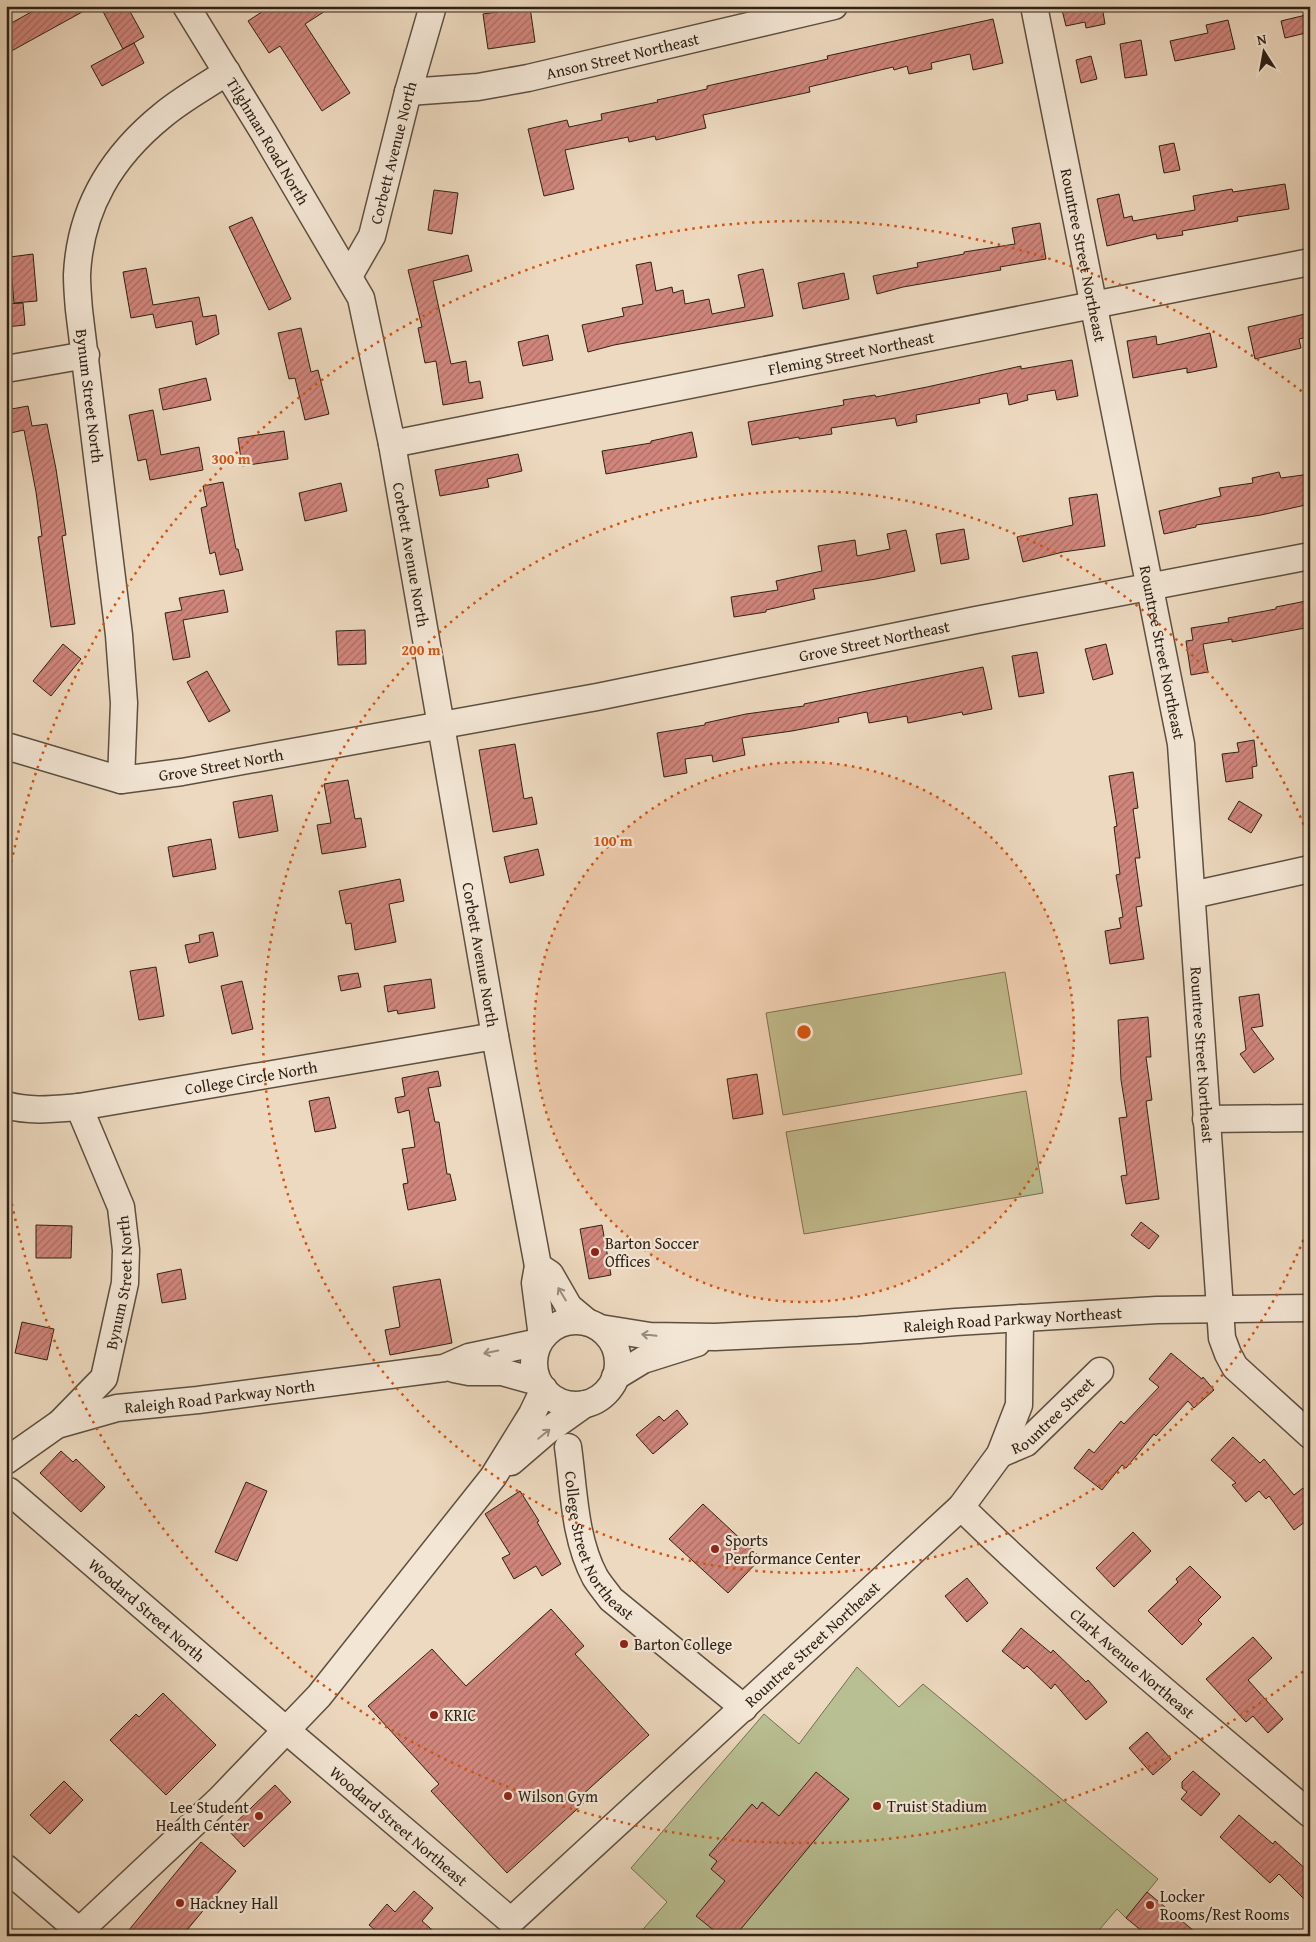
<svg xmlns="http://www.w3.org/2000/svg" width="1316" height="1942" font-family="'Gentium Book Plus',serif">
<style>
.pitch{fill:#b8bf92;stroke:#727054}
.building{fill:url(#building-hatch);stroke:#2d2116}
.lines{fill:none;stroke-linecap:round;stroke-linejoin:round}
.minor-casing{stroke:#5d4f40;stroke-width:29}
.minor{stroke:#f3e6d5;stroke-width:26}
.oneway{stroke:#9a8d7f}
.ring{fill:none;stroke:#d5530d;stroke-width:2.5;stroke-dasharray:2.5 5}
.poi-dot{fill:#8f2418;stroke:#f3e6d5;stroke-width:2}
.labels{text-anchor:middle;stroke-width:4.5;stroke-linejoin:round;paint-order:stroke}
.street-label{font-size:16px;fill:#2d2116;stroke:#f3e6d5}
.poi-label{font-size:16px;fill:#2d2116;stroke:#f3e6d5;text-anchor:start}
.centre{fill:#d5530d;stroke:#f3e6d5;stroke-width:2.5}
.ring-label{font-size:15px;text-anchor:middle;font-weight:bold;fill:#d5530d;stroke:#f3e6d5;stroke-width:4.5;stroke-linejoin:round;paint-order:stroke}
</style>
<defs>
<pattern id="building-hatch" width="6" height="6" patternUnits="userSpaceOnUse" patternTransform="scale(1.25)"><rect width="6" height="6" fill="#d1867c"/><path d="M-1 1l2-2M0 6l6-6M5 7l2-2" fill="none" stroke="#aa6d65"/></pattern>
</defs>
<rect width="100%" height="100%" fill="#edd9bf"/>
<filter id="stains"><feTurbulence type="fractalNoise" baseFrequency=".004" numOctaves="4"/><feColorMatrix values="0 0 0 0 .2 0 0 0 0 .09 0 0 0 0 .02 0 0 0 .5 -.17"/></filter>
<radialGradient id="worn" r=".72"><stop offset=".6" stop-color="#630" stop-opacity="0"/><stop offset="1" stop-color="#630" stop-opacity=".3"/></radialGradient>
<g class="pitch">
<path d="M1005,972L1022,1074L783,1115L766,1013Z"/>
<path d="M1026,1091L1043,1193L804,1234L786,1132Z"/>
<path d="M857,1667L899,1707L923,1684L1158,1879L1126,1918L1117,1909L1094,1936H637L667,1902L631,1868L764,1714L799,1744Z"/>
</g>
<g class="building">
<path d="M42,6H93L6,54V26Z"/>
<path d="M100,6H127L144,37L123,49Z"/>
<path d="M271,6H333L305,24L350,93L322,111L280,46L269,53L248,21Z"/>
<path d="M1061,6H1102L1105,24L1086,28L1085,22L1066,26Z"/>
<path d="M530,7L535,42L488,49L483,14Z"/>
<path d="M1310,14V32L1285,38L1281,21Z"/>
<path d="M993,19L1003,63L973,70L970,54L931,63L932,69L909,74L907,66L894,70L893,67L809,87L810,92L703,115L706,128L656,140L655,136L629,142L628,137L565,150L574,189L544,196L528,129L567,120L569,127L602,120L601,114L658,102L657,100L707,89V86L828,59L827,56Z"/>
<path d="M1228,20L1235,49L1175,61L1170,41L1208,33L1206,25Z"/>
<path d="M1141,40L1147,75L1125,78L1120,44Z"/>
<path d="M134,43L144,63L102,86L91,66Z"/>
<path d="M1091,56L1097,79L1081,83L1076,60Z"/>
<path d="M1174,143L1180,170L1164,173L1159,146Z"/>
<path d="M1285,184L1289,209L1237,217L1238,221L1182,231L1183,235L1157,239L1156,234L1107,246L1097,199L1119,194L1124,218L1132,216L1133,221L1195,210L1193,196L1232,189L1233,192Z"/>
<path d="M434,190L458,193L452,234L428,230Z"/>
<path d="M252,217L291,299L269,310L229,227Z"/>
<path d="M1040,223L1046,259L1000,267L1001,270L903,287L877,294L873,276L918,267L917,263L964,254V252L1015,244L1012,228Z"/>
<path d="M33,254L37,301L14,303L10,257Z"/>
<path d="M468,255L472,271L433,281L451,364L466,361L469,383L480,381L483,398L443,405L436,361L425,363L418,328L422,327L408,270Z"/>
<path d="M651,262L656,291L672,287L673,293L683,290L685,304L709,299L712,314L745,307L738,275L763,269L773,316L614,345L588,352L582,325L624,316L622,308L643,304L636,265Z"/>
<path d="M146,268L153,305L199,297L203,317L216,315L219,334L196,345L192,321L156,328L153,314L131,318L123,272Z"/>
<path d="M844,273L849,299L803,309L798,283Z"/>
<path d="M23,303L25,325L6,327V304Z"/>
<path d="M1305,314L1310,336L1299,339L1301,348L1255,359L1248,327Z"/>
<path d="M301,328L311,372L318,370L329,414L305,420L295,378L289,379L278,333Z"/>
<path d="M1210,333L1217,367L1187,373V368L1133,378L1127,341L1156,336L1157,345Z"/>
<path d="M548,335L553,360L523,366L518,342Z"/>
<path d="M1072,360L1078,396L1057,400L1055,390L1027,395L1028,400L1009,405L1007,393L979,399L980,403L916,415L917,422L897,426L895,418L831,428L832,434L799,439V437L752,445L748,422L844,405L843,400L875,395L876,397L927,387L1021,366V369Z"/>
<path d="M206,378L211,400L163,410L159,389Z"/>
<path d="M28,406L32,426L47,424L56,469L66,535L62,536L75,624L51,627L38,537L42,536L36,492L24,430L6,434V410Z"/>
<path d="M153,410L161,455L199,447L203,470L150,480L146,459L138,461L129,415Z"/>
<path d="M284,431L288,459L242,466L238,438Z"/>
<path d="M692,432L697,457L606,474L602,451L651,443V441Z"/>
<path d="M518,454L522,471L487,479L489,487L440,496L435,470Z"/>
<path d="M1279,472L1281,478L1310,474V504L1261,515L1196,525V527L1164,534L1159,511L1221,496L1219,488L1253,483L1252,478Z"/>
<path d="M223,482L236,549H238L243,570L220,575L215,552L210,554L201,508L207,506L203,486Z"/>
<path d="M341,483L347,511L305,521L299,493Z"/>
<path d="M1097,494L1105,546L1063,552L1023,562L1017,537L1073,525L1069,498Z"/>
<path d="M964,529L969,559L941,564L936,534Z"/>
<path d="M906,530L915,571L876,579L813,589L815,599L766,610V612L734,617L731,597L778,590L776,581L822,571L818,546L855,540L857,556L890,549L887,534Z"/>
<path d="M224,590L228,612L183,620L190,657L173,660L165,613L182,610L179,598Z"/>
<path d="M1306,601L1310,627L1232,642V639L1203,644L1208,672L1191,675L1186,641L1193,640L1191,628L1229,622L1228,618L1276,609V607Z"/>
<path d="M365,630L366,664L338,665L336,631Z"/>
<path d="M63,644L81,659L51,696L33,681Z"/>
<path d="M1106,644L1113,674L1093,680L1085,649Z"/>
<path d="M1037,652L1044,693L1019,697L1012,656Z"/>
<path d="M983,667L992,709L963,715L962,712L908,723L907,716L869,723L867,712L838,718L839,722L792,731L742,738L745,755L713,762L712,755L685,759L687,773L664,777L657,733L705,725V723L746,714L804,706V704Z"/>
<path d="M207,671L230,711L209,722L187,682Z"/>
<path d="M1254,740L1257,766L1252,767L1253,778L1226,782L1222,754L1239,752L1237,743Z"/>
<path d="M515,744L524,799L532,797L537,824L493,832L479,750Z"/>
<path d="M1133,772L1138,808L1133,809L1140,858H1135L1142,906L1136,907L1144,959L1110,964L1105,931L1121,928L1119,918L1123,917L1116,875L1120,874L1114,827L1117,826L1109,776Z"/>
<path d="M348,780L355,819L361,818L366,847L322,854L317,825L331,823L324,784Z"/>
<path d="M272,795L278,831L239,838L233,802Z"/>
<path d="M1239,801L1262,815L1251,833L1228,819Z"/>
<path d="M211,839L216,869L173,877L168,847Z"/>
<path d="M538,849L544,875L510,883L504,857Z"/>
<path d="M400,879L404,901L389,904L396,942L355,950L351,923L346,924L339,891Z"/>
<path d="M213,932L218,956L189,963L185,945L200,942L199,935Z"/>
<path d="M156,967L164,1016L139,1020L130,971Z"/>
<path d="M358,973L361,987L341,991L338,976Z"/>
<path d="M431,979L435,1008L398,1014L397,1010L388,1012L384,986Z"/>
<path d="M242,981L253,1029L232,1034L221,986Z"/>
<path d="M1259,994L1263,1026L1251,1028L1274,1059L1254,1073L1240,1054L1246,1050L1239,997Z"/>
<path d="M1148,1017L1151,1057H1146L1152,1100L1146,1101L1159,1199L1126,1204L1121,1176L1127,1175L1119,1118L1127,1117L1121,1080L1118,1020Z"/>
<path d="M438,1071L441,1086L428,1088L435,1122H439L447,1174H450L456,1200L408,1210L403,1184L408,1183L402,1149L415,1147L409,1110L398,1113L395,1098L405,1096L402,1078Z"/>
<path d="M757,1074L763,1114L733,1119L727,1079Z"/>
<path d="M329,1097L336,1128L315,1132L309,1101Z"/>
<path d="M1141,1222L1159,1236L1149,1249L1131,1235Z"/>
<path d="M36,1225L72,1226L71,1258H36Z"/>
<path d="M602,1225L611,1275L589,1279L580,1229Z"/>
<path d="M181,1269L186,1299L162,1303L157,1274Z"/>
<path d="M440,1279L452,1343L390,1355L385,1330L400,1327L393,1287Z"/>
<path d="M22,1322L54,1329L47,1360L15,1353Z"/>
<path d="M1171,1353L1202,1379L1203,1377L1214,1390L1194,1408L1188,1401L1156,1436L1154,1434L1126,1468L1122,1465L1102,1490L1074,1468L1089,1449L1094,1453L1121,1421L1124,1424L1159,1387L1149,1379Z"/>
<path d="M677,1410L688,1424L653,1454L636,1435L659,1416L664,1421Z"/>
<path d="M1233,1437L1260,1463L1264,1459L1294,1495L1303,1488L1310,1497V1518L1294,1530L1269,1496L1266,1499L1259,1491L1246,1502L1232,1485L1236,1483L1211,1460Z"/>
<path d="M61,1451L73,1462L76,1459L105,1487L81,1512L40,1473Z"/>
<path d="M246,1482L267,1491L237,1561L215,1552Z"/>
<path d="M520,1491L539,1521L537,1522L561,1564L542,1576L536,1566L514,1579L502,1558L510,1554L485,1514Z"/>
<path d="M703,1504L761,1558L728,1593L669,1539Z"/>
<path d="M1133,1532L1151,1551L1114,1587L1096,1568Z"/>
<path d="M1190,1566L1221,1597L1198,1620L1202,1624L1182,1645L1148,1611L1178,1582L1176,1579Z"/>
<path d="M967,1578L988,1603L967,1622L945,1596Z"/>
<path d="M551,1609L584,1646L575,1654L649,1735L581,1796L586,1801L507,1873L431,1791L439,1784L368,1706L432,1649L466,1686Z"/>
<path d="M1021,1628L1051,1653L1053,1650L1086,1682L1088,1680L1107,1702L1086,1720L1055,1684L1051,1689L1027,1666L1024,1669L1002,1651Z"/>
<path d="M1253,1637L1272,1658L1248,1680L1283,1719L1268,1733L1253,1716L1246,1722L1206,1679Z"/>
<path d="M163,1693L216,1745L166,1795L110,1740L136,1714L139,1717Z"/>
<path d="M1147,1732L1171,1759L1153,1775L1129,1748Z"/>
<path d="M1193,1771L1220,1794L1201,1816L1181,1799L1187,1792L1182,1788V1782Z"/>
<path d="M816,1772L849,1799L735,1936H721L696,1916L725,1881L711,1869L717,1861L709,1855L752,1804L757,1809L762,1802L779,1816Z"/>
<path d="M64,1781L83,1800L50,1834L30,1815Z"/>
<path d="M275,1785L291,1802L244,1847L228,1830Z"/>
<path d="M1239,1815L1273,1844L1275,1841L1310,1873V1905L1279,1874L1270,1883L1220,1837Z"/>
<path d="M201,1842L236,1871L182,1936H124Z"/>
<path d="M414,1891L433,1908L422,1921L439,1936H382L369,1925L387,1904L395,1912Z"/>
<path d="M1147,1892L1200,1936H1148L1126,1918Z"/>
</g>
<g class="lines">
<defs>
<g id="minor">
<path id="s1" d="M186,6L264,133L361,298L392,444L495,1036L538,1266L535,1283L542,1337"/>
<path id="s2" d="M1034,6L1181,744L1222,1338L1228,1354L1235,1367L1310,1435"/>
<path id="s3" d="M408,92L478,87L528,78L834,6"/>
<path id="s4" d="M349,276L372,236L408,92L433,6"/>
<path d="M6,369L86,355"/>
<path id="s5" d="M392,444L1310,262"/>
<path id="s6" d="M6,746L121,780L182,772L597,697L976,620L1310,556"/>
<path d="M121,780L124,703L119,635L79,310C78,298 77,287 77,275C80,208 111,157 163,115C182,99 206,86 227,72"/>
<path d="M1192,895L1310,869"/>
<path id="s7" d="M6,1105C30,1112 54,1109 79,1107L495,1036"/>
<path d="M1206,1119L1310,1118"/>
<path d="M538,1266L550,1274L569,1307L587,1322"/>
<circle cx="576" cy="1363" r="42"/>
<path id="s8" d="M600,1328L650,1336L715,1337L859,1330L956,1322L1157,1310L1310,1308"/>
<path d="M454,1369L469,1372H502L538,1382"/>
<path d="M615,1377L643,1360L697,1343"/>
<path id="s9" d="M60,1423L104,1378L125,1283L126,1250L121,1207L79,1107"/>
<path id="s10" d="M568,1447C574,1489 574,1538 595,1577C599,1584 606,1592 611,1599L744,1708"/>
<path id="s11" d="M1000,1454L1026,1443L1100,1371"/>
<path id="s12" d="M6,1461L57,1425L117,1408L198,1400L444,1368L469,1357L539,1342"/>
<path d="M511,1462L547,1431L585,1404"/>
<path id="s13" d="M9,1491L286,1730L511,1921L961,1507L1000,1454L1019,1405L1020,1318"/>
<path id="s14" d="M961,1507C1072,1616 1192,1714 1310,1814"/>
<path d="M6,1868L79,1931"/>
<path d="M74,1936L220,1799L319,1696L493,1477L532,1414L544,1389"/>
</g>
</defs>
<use href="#minor" class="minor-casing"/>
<use href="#minor" class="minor"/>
</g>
<defs><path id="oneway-shaft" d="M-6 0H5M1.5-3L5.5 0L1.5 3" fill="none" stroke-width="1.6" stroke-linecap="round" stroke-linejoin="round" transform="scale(1.25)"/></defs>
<g class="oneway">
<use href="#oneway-shaft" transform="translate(562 1294) rotate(-121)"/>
<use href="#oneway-shaft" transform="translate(649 1335) rotate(-174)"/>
<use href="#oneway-shaft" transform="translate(491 1352) rotate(168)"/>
<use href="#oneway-shaft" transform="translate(544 1434) rotate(-39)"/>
</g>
<circle cx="804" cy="1032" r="270" fill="#d5530d" fill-opacity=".12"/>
<g class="ring">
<circle cx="804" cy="1032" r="270"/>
<path d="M1309 1226A541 541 0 1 1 1309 838"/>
<path d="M1309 1667A811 811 0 0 1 7 1180M7 884A811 811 0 0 1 1309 397"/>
</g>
<g class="poi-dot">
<circle cx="595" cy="1252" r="5"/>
<circle cx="715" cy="1549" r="5"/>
<circle cx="624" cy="1644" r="5"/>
<circle cx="434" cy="1715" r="5"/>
<circle cx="508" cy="1796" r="5"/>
<circle cx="877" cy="1806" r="5"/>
<circle cx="259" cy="1816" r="5"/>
<circle cx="180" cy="1903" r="5"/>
<circle cx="1150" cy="1905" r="5"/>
</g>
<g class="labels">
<g class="street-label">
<text dy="6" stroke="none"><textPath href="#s3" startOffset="218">Anson Street Northeast</textPath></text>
<text dy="6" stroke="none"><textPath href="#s1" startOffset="158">Tilghman Road North</textPath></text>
<text dy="6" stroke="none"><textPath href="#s4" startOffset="132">Corbett Avenue North</textPath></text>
<text dy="6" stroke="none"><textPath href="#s2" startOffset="254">Rountree Street Northeast</textPath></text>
<text dy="6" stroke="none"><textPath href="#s5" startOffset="468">Fleming Street Northeast</textPath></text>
<text transform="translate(90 396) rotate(83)" y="6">Bynum Street North</text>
<text dy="6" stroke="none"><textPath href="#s1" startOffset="602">Corbett Avenue North</textPath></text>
<text dy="6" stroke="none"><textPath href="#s6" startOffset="886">Grove Street Northeast</textPath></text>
<text dy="6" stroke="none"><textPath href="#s2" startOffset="659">Rountree Street Northeast</textPath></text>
<text dy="6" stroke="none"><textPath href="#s6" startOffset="221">Grove Street North</textPath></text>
<text dy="6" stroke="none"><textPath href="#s1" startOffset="1008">Corbett Avenue North</textPath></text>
<text dy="6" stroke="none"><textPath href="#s2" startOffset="1064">Rountree Street Northeast</textPath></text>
<text dy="6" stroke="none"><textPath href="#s7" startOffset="248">College Circle North</textPath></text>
<text dy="6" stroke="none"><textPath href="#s9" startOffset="160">Bynum Street North</textPath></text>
<text dy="6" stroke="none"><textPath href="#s8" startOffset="414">Raleigh Road Parkway Northeast</textPath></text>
<text dy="6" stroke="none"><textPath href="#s12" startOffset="228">Raleigh Road Parkway North</textPath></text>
<text dy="6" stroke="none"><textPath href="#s11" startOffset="66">Rountree Street</textPath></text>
<text dy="6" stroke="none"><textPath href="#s10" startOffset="106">College Street Northeast</textPath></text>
<text dy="6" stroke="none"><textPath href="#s13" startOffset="182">Woodard Street North</textPath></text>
<text dy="6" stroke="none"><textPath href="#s13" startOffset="1070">Rountree Street Northeast</textPath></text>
<text dy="6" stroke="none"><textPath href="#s14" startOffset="232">Clark Avenue Northeast</textPath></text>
<text dy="6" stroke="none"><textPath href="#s13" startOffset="514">Woodard Street Northeast</textPath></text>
</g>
<g class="poi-label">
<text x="605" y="1249">Barton Soccer<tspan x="605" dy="18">Offices</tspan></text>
<text x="725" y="1546">Sports<tspan x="725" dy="18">Performance Center</tspan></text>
<text x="634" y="1650">Barton College</text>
<text x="444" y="1721">KRIC</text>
<text x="518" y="1802">Wilson Gym</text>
<text x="887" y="1812">Truist Stadium</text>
<text x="249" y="1813" text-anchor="end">Lee Student<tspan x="249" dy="18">Health Center</tspan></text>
<text x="1160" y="1902">Locker<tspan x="1160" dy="18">Rooms/Rest Rooms</tspan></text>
<text x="190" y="1909">Hackney Hall</text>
</g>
</g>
<circle cx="804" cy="1032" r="8" class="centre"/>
<g class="ring-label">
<text x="231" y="464">300 m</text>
<text x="421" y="655">200 m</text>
<text x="613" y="846">100 m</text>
</g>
<rect width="1316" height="1942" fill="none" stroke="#edd9bf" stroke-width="25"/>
<rect x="8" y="8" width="1301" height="1927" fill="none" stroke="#2d2116" stroke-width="2.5"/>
<rect x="12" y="12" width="1291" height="1917" fill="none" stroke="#2d2116"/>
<g transform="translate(1264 52) rotate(349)" stroke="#f3e6d5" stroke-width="4" paint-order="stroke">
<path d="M0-4L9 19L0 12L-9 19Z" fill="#2d2116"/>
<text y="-8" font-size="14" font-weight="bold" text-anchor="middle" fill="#2d2116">N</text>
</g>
<rect width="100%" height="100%" filter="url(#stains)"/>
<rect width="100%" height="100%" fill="url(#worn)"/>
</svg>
